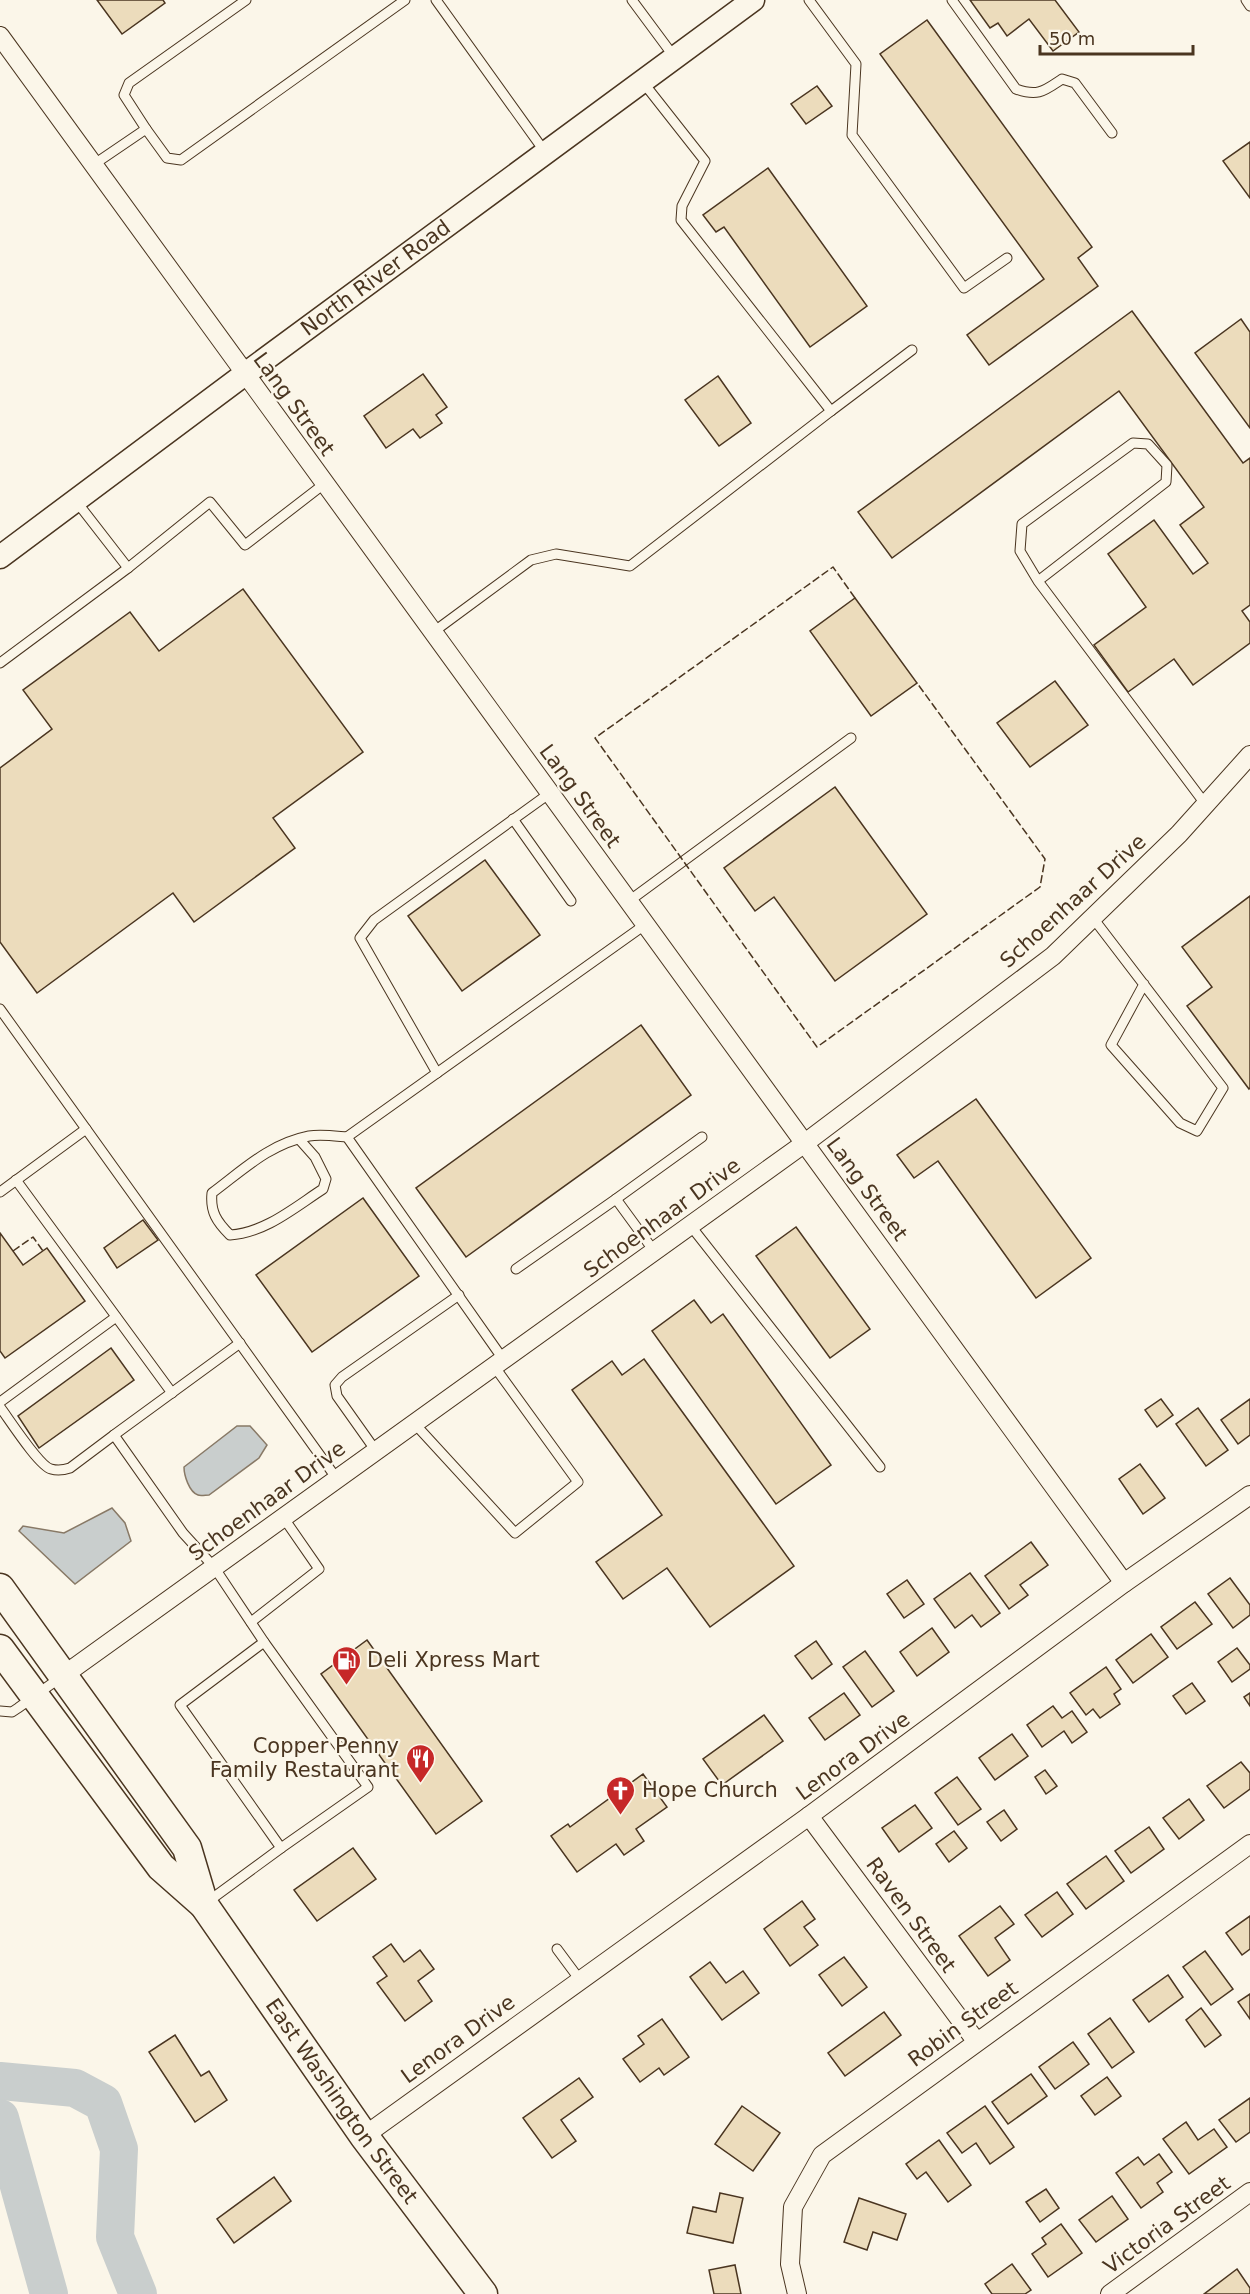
<svg xmlns="http://www.w3.org/2000/svg" width="1250" height="2294" font-family="'DejaVu Sans',sans-serif">
<style>
.water{fill:#c9cecd;stroke:#887966;stroke-width:1.5}
.lines{fill:none;stroke-linecap:round;stroke-linejoin:round}
.river{stroke:#c9cecd;stroke-width:38}
.building{fill:#ecdcbc;stroke:#4a3520;stroke-width:1.5}
.service-casing{stroke:#4a3520;stroke-width:11}
.minor-casing{stroke:#4a3520;stroke-width:20}
.tertiary-casing{stroke:#4a3520;stroke-width:25}
.primary-casing{stroke:#4a3520;stroke-width:31}
.service{stroke:#fbf6e9;stroke-width:9}
.minor{stroke:#fbf6e9;stroke-width:18}
.tertiary{stroke:#fbf6e9;stroke-width:22}
.primary{stroke:#fbf6e9;stroke-width:28}
.fence{stroke:#4a3520;stroke-width:1.5;stroke-dasharray:8 3;stroke-linecap:butt}
.labels{text-anchor:middle;stroke-width:4.5;stroke-linejoin:round;paint-order:stroke}
.street-label{font-size:21px;fill:#4a3520;stroke:#fbf6e9}
.poi-label{font-size:21px;fill:#4a3520;stroke:#fbf6e9;text-anchor:start}
</style>
<rect width="100%" height="100%" fill="#fbf6e9"/>
<g class="water">
<path d="M237,1426H250L267,1445L259,1458L209,1495C206,1495 200,1496 198,1495C189,1492 184,1475 184,1467Z"/>
<path d="M112,1508L125,1523L131,1541L75,1584L19,1531L23,1526L64,1533Z"/>
</g>
<g class="lines">
<g class="river">
<path d="M0,2081L75,2088L103,2103L119,2149L115,2237L138,2294"/>
<path d="M0,2118L49,2294"/>
</g>
</g>
<g class="building">
<path d="M97,0H163L165,3L122,34Z"/>
<path d="M970,0H1055L1079,32L1053,51L1029,19L1007,36L998,23L990,28Z"/>
<path d="M927,20L1092,247L1078,258L1098,286L989,365L967,335L1044,279L880,54Z"/>
<path d="M817,86L832,106L806,124L791,104Z"/>
<path d="M1250,142V198L1223,161Z"/>
<path d="M768,168L867,306L810,347L724,227L716,232L703,215Z"/>
<path d="M1132,311L1243,463L1250,458V605L1242,611L1250,622V643L1193,685L1174,659L1128,692L1094,645L1146,607L1108,554L1154,520L1193,574L1208,563L1180,525L1204,507L1119,391L892,558L858,512Z"/>
<path d="M1241,319L1250,332V428L1195,353Z"/>
<path d="M423,374L447,407L436,415L442,423L420,438L413,429L386,448L364,416Z"/>
<path d="M718,376L751,423L719,446L685,400Z"/>
<path d="M243,589L363,752L273,818L295,848L194,922L173,893L37,993L0,942V768L52,729L23,690L130,612L159,651Z"/>
<path d="M855,598L917,683L871,716L810,631Z"/>
<path d="M1055,681L1088,725L1030,767L997,723Z"/>
<path d="M835,787L927,914L835,981L774,897L755,911L724,868Z"/>
<path d="M485,860L540,935L462,991L408,916Z"/>
<path d="M1250,896V1088L1249,1089L1187,1006L1212,987L1182,947Z"/>
<path d="M641,1025L691,1095L466,1257L416,1188Z"/>
<path d="M976,1099L1091,1258L1036,1298L938,1161L914,1178L897,1155Z"/>
<path d="M363,1198L419,1276L312,1352L256,1275Z"/>
<path d="M143,1220L158,1240L117,1268L104,1248Z"/>
<path d="M796,1227L870,1329L830,1358L756,1256Z"/>
<path d="M0,1233L23,1265L47,1248L85,1301L5,1358L0,1351Z"/>
<path d="M694,1300L711,1323L723,1314L831,1465L776,1504L652,1331Z"/>
<path d="M111,1348L134,1380L39,1448L18,1416Z"/>
<path d="M644,1359L794,1566L710,1627L667,1568L623,1599L596,1562L662,1515L572,1390L612,1361L622,1375Z"/>
<path d="M1161,1399L1173,1415L1157,1427L1145,1410Z"/>
<path d="M1250,1399V1435L1238,1444L1221,1420Z"/>
<path d="M1198,1408L1228,1450L1206,1466L1176,1424Z"/>
<path d="M1140,1464L1165,1498L1143,1514L1119,1479Z"/>
<path d="M1031,1542L1048,1565L1020,1585L1028,1595L1009,1609L985,1576Z"/>
<path d="M970,1573L1000,1613L981,1627L972,1615L955,1628L934,1599Z"/>
<path d="M1230,1578L1250,1605V1615L1233,1628L1208,1594Z"/>
<path d="M907,1580L924,1604L904,1618L887,1594Z"/>
<path d="M1195,1602L1212,1624L1177,1649L1161,1627Z"/>
<path d="M932,1628L949,1652L917,1676L900,1652Z"/>
<path d="M1151,1634L1168,1657L1133,1683L1116,1660Z"/>
<path d="M367,1640L482,1801L436,1834L321,1674Z"/>
<path d="M816,1641L832,1664L812,1679L795,1656Z"/>
<path d="M1237,1648L1250,1665V1669L1232,1682L1218,1662Z"/>
<path d="M865,1651L894,1691L872,1707L843,1667Z"/>
<path d="M1106,1667L1121,1689L1114,1694L1120,1704L1100,1718L1093,1709L1086,1715L1070,1693Z"/>
<path d="M1192,1683L1205,1701L1186,1714L1173,1696Z"/>
<path d="M844,1693L860,1715L825,1740L809,1718Z"/>
<path d="M1250,1693V1706L1244,1697Z"/>
<path d="M1053,1706L1062,1718L1072,1711L1087,1732L1072,1743L1064,1731L1042,1747L1027,1725Z"/>
<path d="M764,1715L783,1741L722,1785L703,1759Z"/>
<path d="M1012,1734L1028,1756L995,1780L979,1758Z"/>
<path d="M1241,1762L1250,1773V1789L1224,1808L1207,1786Z"/>
<path d="M1045,1770L1057,1786L1046,1794L1035,1777Z"/>
<path d="M643,1774L667,1807L636,1829L644,1841L624,1855L616,1844L577,1872L551,1836L568,1824L570,1827Z"/>
<path d="M957,1777L981,1809L958,1825L935,1793Z"/>
<path d="M1189,1799L1204,1820L1179,1839L1163,1818Z"/>
<path d="M915,1805L932,1828L899,1852L882,1828Z"/>
<path d="M1004,1810L1017,1829L1001,1841L987,1822Z"/>
<path d="M1149,1827L1164,1849L1131,1873L1115,1851Z"/>
<path d="M954,1831L967,1848L949,1862L936,1844Z"/>
<path d="M353,1848L376,1879L317,1921L294,1890Z"/>
<path d="M1106,1856L1124,1881L1086,1909L1067,1884Z"/>
<path d="M1057,1892L1073,1914L1042,1937L1025,1915Z"/>
<path d="M802,1901L815,1919L804,1927L818,1945L790,1966L764,1929Z"/>
<path d="M1000,1906L1014,1924L995,1938L1010,1960L988,1976L959,1936Z"/>
<path d="M1250,1916V1949L1242,1955L1226,1933Z"/>
<path d="M391,1944L404,1962L420,1950L434,1969L418,1981L432,2001L405,2021L377,1983L387,1976L373,1957Z"/>
<path d="M1205,1951L1233,1989L1211,2005L1183,1967Z"/>
<path d="M844,1957L867,1987L842,2006L819,1975Z"/>
<path d="M710,1962L726,1983L743,1971L759,1993L722,2020L690,1977Z"/>
<path d="M1168,1975L1183,1997L1149,2022L1133,2000Z"/>
<path d="M1250,1994V2019L1238,2002Z"/>
<path d="M1201,2008L1221,2035L1205,2047L1186,2020Z"/>
<path d="M884,2012L901,2035L845,2076L828,2053Z"/>
<path d="M1110,2018L1134,2052L1112,2068L1088,2034Z"/>
<path d="M662,2019L689,2057L664,2075L659,2068L640,2082L623,2059L644,2044L638,2036Z"/>
<path d="M175,2035L201,2076L209,2071L227,2100L195,2122L149,2052Z"/>
<path d="M1073,2042L1089,2064L1055,2089L1039,2067Z"/>
<path d="M1031,2074L1047,2096L1008,2124L992,2102Z"/>
<path d="M1107,2077L1121,2096L1095,2115L1081,2096Z"/>
<path d="M579,2078L593,2097L561,2120L576,2141L552,2158L523,2118Z"/>
<path d="M1250,2098V2132L1236,2142L1219,2120Z"/>
<path d="M742,2106L780,2133L753,2171L715,2144Z"/>
<path d="M985,2106L1014,2147L990,2164L976,2143L962,2153L947,2133Z"/>
<path d="M1186,2122L1198,2140L1214,2129L1227,2147L1189,2174L1163,2139Z"/>
<path d="M939,2140L971,2185L948,2202L926,2172L917,2179L906,2164Z"/>
<path d="M1159,2154L1172,2172L1157,2183L1163,2192L1141,2208L1116,2173L1138,2157L1144,2165Z"/>
<path d="M274,2177L291,2201L234,2243L217,2219Z"/>
<path d="M1046,2189L1059,2208L1040,2222L1026,2202Z"/>
<path d="M720,2193L743,2198L733,2243L687,2233L693,2207L716,2212Z"/>
<path d="M1112,2196L1128,2219L1096,2242L1079,2220Z"/>
<path d="M859,2198L906,2214L897,2240L873,2232L867,2250L844,2242Z"/>
<path d="M1061,2224L1082,2253L1048,2277L1032,2254L1046,2244L1042,2238Z"/>
<path d="M1012,2264L1031,2290L1025,2294H992L985,2284Z"/>
<path d="M735,2265L741,2294H714L709,2270Z"/>
<path d="M1237,2269L1250,2288V2294H1204Z"/>
</g>
<g class="lines">
<defs>
<g id="service">
<path d="M436,0L545,152"/>
<path d="M632,0L675,58"/>
<path d="M809,0L856,64L852,135L964,288L1007,258"/>
<path d="M952,0L1016,89C1038,97 1044,91 1062,79L1075,83L1112,133"/>
<path d="M1246,0L1250,6"/>
<path d="M146,129L167,158L181,160L405,0"/>
<path d="M93,165L146,129L124,95L129,83L246,0"/>
<path d="M831,411L912,350"/>
<path d="M76,501L128,568L210,502L245,545L324,484"/>
<path d="M1038,581L1020,551L1022,524L1133,443L1148,444L1167,465L1166,482L1038,581L1206,805"/>
<path d="M432,633L531,560L556,554L630,566L831,411L681,220L682,206L705,161L642,81"/>
<path d="M0,663L128,568"/>
<path d="M513,819L571,901"/>
<path d="M629,901L851,738"/>
<path d="M1093,918L1223,1088L1197,1131L1180,1123L1111,1045L1144,984"/>
<path d="M0,1009L337,1479"/>
<path d="M437,1073L360,938L374,920L550,793"/>
<path d="M299,1139L315,1157L326,1179L323,1189C295,1207 265,1233 230,1235C217,1222 210,1212 212,1193C243,1170 269,1144 309,1136C321,1134 335,1136 347,1137"/>
<path d="M16,1180L172,1393"/>
<path d="M0,1192L86,1129"/>
<path d="M616,1199L702,1137"/>
<path d="M690,1225L880,1467"/>
<path d="M516,1269L616,1199L654,1251"/>
<path d="M503,1359L347,1137L646,924"/>
<path d="M0,1402L116,1317"/>
<path d="M0,1407C9,1419 39,1466 51,1469C58,1471 64,1470 70,1468L114,1435L183,1533L214,1567L264,1642L180,1705L281,1848L206,1903"/>
<path d="M414,1423L515,1533L578,1482L494,1366"/>
<path d="M114,1435L240,1343"/>
<path d="M376,1451L337,1396L335,1385L342,1377L459,1295"/>
<path d="M251,1622L319,1569L283,1517"/>
<path d="M264,1642L368,1787L281,1848"/>
<path d="M0,1711L12,1712L18,1708L61,1677"/>
<path d="M557,1949L580,1980"/>
</g>
<g id="minor">
<path d="M0,36L1124,1583"/>
<path d="M64,1675L805,1143L1053,956L1179,834L1250,755"/>
<path d="M809,1816L976,2041"/>
<path d="M364,2136L809,1816L1124,1583L1250,1495"/>
<path d="M797,2294L790,2264L793,2207L822,2155L1250,1844"/>
<path d="M1110,2294L1250,2192"/>
</g>
<g id="tertiary">
<path id="s1" d="M0,557L245,374L753,0"/>
</g>
<g id="primary">
<path d="M0,1588L187,1848L204,1905"/>
<path id="s2" d="M0,1649L161,1867L204,1905L364,2136L483,2294"/>
</g>
</defs>
<use href="#service" class="service-casing"/>
<use href="#minor" class="minor-casing"/>
<use href="#tertiary" class="tertiary-casing"/>
<use href="#primary" class="primary-casing"/>
<use href="#service" class="service"/>
<use href="#minor" class="minor"/>
<use href="#tertiary" class="tertiary"/>
<use href="#primary" class="primary"/>
<g class="fence">
<path d="M855,598L833,567L595,738L817,1047L1040,887L1045,859L917,683"/>
<path d="M13,1251L33,1237L43,1251"/>
</g>
</g>
<defs>
<symbol id="fuel-pin" viewBox="-11 -11 22 30"><path d="M0 17L-7.5 6A9.5 9.5 0 1 1 7.5 6Z" fill="#c62828" stroke="#fbf6e9"/><path d="M-5.5-6h7V0h2V4h1.3V-2.5L3-4.5l.8-.8L6-3V5H2.5V1h-1V6h-7ZM-4.2-4.7v3.2H.2V-4.7Z" fill="#fff"/></symbol>
<symbol id="restaurant-pin" viewBox="-11 -11 22 30"><path d="M0 17L-7.5 6A9.5 9.5 0 1 1 7.5 6Z" fill="#c62828" stroke="#fbf6e9"/><path d="M-5-6h1v4h1v-4h1v4h1v-4h1v5L-1.5 .5V6h-2V.5L-5-1ZM5-6V6H3V1.5H1.5Q1.5-4 5-6Z" fill="#fff"/></symbol>
<symbol id="church-pin" viewBox="-11 -11 22 30"><path d="M0 17L-7.5 6A9.5 9.5 0 1 1 7.5 6Z" fill="#c62828" stroke="#fbf6e9"/><path d="M-1.2-6h2.4v3.5h3.3v2.4h-3.3V6h-2.4V-.1h-3.3v-2.4h3.3Z" fill="#fff"/></symbol>
</defs>
<g fill-rule="evenodd">
<use href="#fuel-pin" x="330" y="1644" width="33" height="45"/>
<use href="#restaurant-pin" x="404" y="1742" width="33" height="45"/>
<use href="#church-pin" x="604" y="1774" width="33" height="45"/>
</g>
<g class="labels">
<g class="street-label">
<text dy="7" stroke="none"><textPath href="#s1" startOffset="468">North River Road</textPath></text>
<text transform="translate(294 404) rotate(54)" y="7">Lang Street</text>
<text transform="translate(580 796) rotate(54)" y="7">Lang Street</text>
<text transform="translate(1073 901) rotate(-42)" y="7">Schoenhaar Drive</text>
<text transform="translate(867 1189) rotate(54)" y="7">Lang Street</text>
<text transform="translate(662 1218) rotate(-36)" y="7">Schoenhaar Drive</text>
<text transform="translate(267 1501) rotate(-36)" y="7">Schoenhaar Drive</text>
<text transform="translate(853 1756) rotate(-36)" y="7">Lenora Drive</text>
<text transform="translate(911 1915) rotate(54)" y="7">Raven Street</text>
<text transform="translate(963 2024) rotate(-36)" y="7">Robin Street</text>
<text transform="translate(458 2039) rotate(-36)" y="7">Lenora Drive</text>
<text dy="7" stroke="none"><textPath href="#s2" startOffset="568">East Washington Street</textPath></text>
<text transform="translate(1167 2225) rotate(-36)" y="7">Victoria Street</text>
</g>
<g class="poi-label">
<text x="367" y="1667">Deli Xpress Mart</text>
<text x="399" y="1753" text-anchor="end">Copper Penny<tspan x="399" dy="24">Family Restaurant</tspan></text>
<text x="642" y="1797">Hope Church</text>
</g>
</g>
<path d="M1040 45v9h153v-9" fill="none" stroke="#4a3520" stroke-width="3"/>
<text x="1049" y="45" font-size="18" fill="#4a3520" stroke="#fbf6e9" stroke-width="4.5" paint-order="stroke">50 m</text>
</svg>
